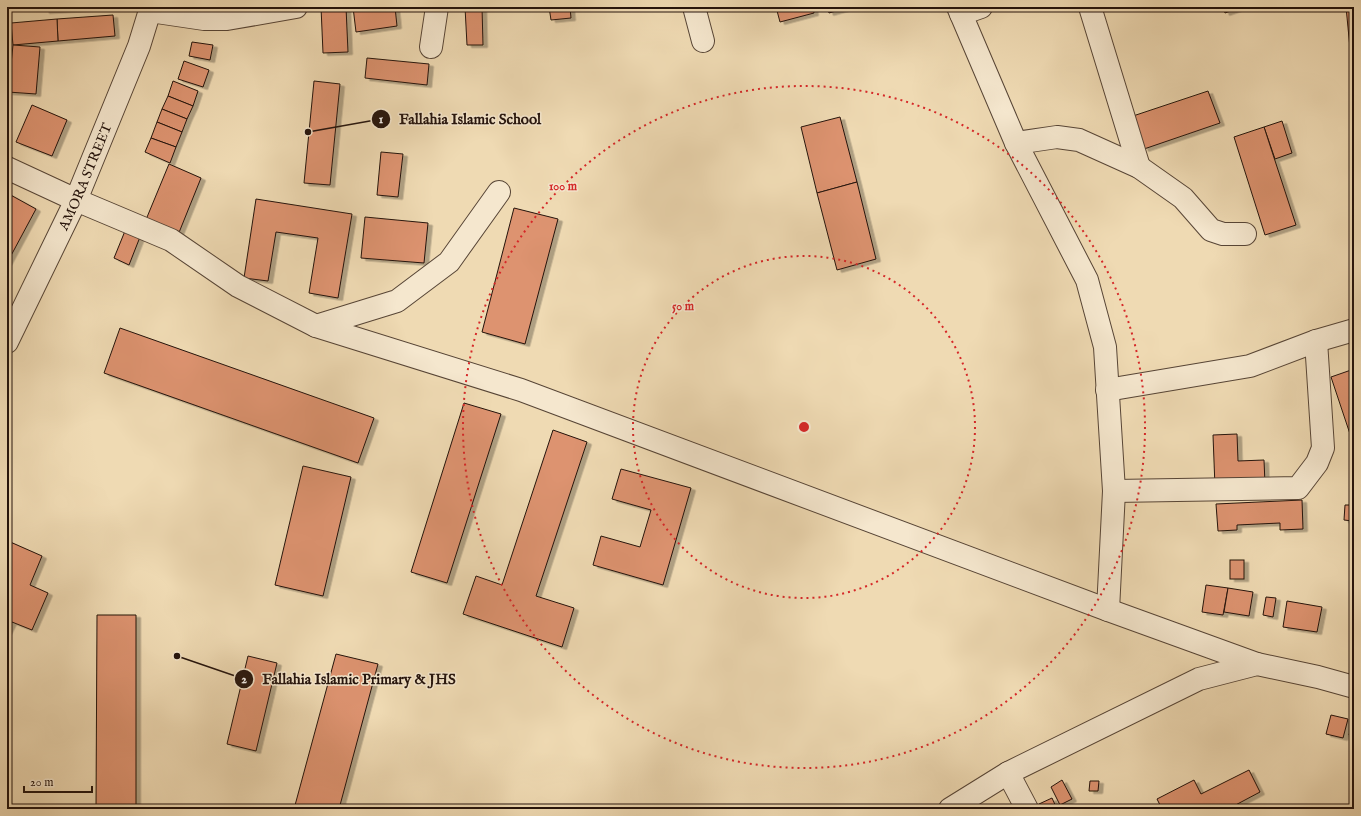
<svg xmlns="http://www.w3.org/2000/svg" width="1361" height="816" font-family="'IM FELL English',serif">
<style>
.building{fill:#dd9370;stroke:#24130c;filter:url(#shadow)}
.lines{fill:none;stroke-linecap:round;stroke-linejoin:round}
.minor-casing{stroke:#574536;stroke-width:24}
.minor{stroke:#f5e7ce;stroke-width:22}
.ring{fill:none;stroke:#d62828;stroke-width:2;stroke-dasharray:2 4}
.labels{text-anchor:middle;stroke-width:3;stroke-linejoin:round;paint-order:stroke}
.street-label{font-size:14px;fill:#24130c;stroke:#f5e7ce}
.centre{fill:#d62828;stroke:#f5e7ce;stroke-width:2}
.ring-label{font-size:12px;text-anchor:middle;font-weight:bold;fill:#d62828;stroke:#f5e7ce;stroke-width:3;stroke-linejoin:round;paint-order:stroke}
.leader{fill:none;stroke:#24130c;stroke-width:1.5}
.callout-dot{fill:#24130c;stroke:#f5e7ce;stroke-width:1.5}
.mark-label{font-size:12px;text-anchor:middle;font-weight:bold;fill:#fff}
.callout-label{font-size:15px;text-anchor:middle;font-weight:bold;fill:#24130c;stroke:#f5e7ce;stroke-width:3;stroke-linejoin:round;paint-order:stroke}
</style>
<defs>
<filter id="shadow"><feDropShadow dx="4.5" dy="2.5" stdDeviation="0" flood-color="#0004"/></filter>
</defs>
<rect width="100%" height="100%" fill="#efdab3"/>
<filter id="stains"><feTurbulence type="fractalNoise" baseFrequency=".005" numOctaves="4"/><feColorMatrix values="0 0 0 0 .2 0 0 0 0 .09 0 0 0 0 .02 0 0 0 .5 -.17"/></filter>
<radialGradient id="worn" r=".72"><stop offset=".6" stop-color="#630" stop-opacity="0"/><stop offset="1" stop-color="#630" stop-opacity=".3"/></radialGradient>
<g class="building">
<path d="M44,7H99V8L45,11Z"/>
<path d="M321,7H346L348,52L323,53Z"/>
<path d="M353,7H395L397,26L356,32Z"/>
<path d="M465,7H482L483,45H467Z"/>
<path d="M549,7H570L571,18L551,20Z"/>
<path d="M776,7H813L814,13L780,22Z"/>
<path d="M827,7H850L829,13Z"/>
<path d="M1223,7H1242L1225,13Z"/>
<path d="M1346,7H1354V47L1350,48Z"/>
<path d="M113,15L115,36L58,41L57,19Z"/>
<path d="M57,19L58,41L13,45L11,23Z"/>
<path d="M192,42L213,45L210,60L189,56Z"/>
<path d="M13,45L40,47L36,94L8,92Z"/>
<path d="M367,58L429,64L427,85L365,78Z"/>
<path d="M184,61L209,70L203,87L178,79Z"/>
<path d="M173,81L198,91L193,106L168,96Z"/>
<path d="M314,81L340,84L330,185L304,183Z"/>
<path d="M1208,91L1220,123L1144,149L1133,116Z"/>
<path d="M168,96L193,106L187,119L162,109Z"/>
<path d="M32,105L67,120L52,156L16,142Z"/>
<path d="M162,109L187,119L182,132L157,122Z"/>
<path d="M840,117L857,182L817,193L801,127Z"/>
<path d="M1282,121L1292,153L1275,159L1264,127Z"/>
<path d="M157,122L182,132L176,147L151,138Z"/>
<path d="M1264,127L1296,225L1265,235L1234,137Z"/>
<path d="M151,138L176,147L170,163L145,152Z"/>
<path d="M381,152L403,154L398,197L377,195Z"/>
<path d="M169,164L201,178L178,235L145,222Z"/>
<path d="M857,182L876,259L837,270L817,193Z"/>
<path d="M7,193L36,209L7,263Z"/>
<path d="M256,199L352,214L338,298L309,293L318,238L276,232L268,281L244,278Z"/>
<path d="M514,208L558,219L525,344L482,332Z"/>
<path d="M365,217L428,223L424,263L361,258Z"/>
<path d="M125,231L140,237L129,265L114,258Z"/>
<path d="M120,328L374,418L358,463L104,373Z"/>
<path d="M1354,369V446L1331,377Z"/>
<path d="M464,403L501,414L447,583L411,572Z"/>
<path d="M553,430L587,442L536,596L574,608L562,647L463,614L476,576L502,585Z"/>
<path d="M1237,434L1238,461L1264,460L1265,484L1215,487L1213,435Z"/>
<path d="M303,466L351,477L323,596L275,585Z"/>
<path d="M621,469L691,488L663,585L593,565L601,536L640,547L651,510L612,499Z"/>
<path d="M1354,490V569H1351L1353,521L1344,520L1345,505H1353Z"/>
<path d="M1302,500L1303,529L1280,530V523L1237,525V530L1218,531L1216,504Z"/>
<path d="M8,541L42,556L30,585L48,593L32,630L12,622L7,632V545Z"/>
<rect x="1230" y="560" width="14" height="19"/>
<path d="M1206,585L1228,588L1223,615L1202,612Z"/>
<path d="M1228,588L1253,592L1249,616L1224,612Z"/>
<path d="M1266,597L1276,598L1273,617L1263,615Z"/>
<path d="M1287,601L1322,607L1317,632L1283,627Z"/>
<path d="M97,615H136V809H96Z"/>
<path d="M336,654L378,664L339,809H294Z"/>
<path d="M248,656L277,663L256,751L227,744Z"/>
<path d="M1331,715L1348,719L1343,738L1326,734Z"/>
<path d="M1353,721H1354V736L1349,735Z"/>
<path d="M1249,770L1260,792L1228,809H1162L1157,799L1194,780L1201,794Z"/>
<path d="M1062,780L1072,799L1060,805L1051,787Z"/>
<path d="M1090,781H1099L1098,791H1089Z"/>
<path d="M1052,798L1057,809H1042L1039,804Z"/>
</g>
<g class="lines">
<defs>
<g id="minor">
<path d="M694,7L703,41"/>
<path d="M958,7L1016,143L1087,280L1105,347L1114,491L1108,610"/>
<path d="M1090,7L1139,167"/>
<path d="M150,11L204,19H227L296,7"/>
<path d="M961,14L981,7"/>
<path d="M431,47L437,7"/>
<path d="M1016,143L1057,137L1079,140L1139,167L1183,198L1211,230L1223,234H1245"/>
<path d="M7,168L76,200L171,240L238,286L316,326L521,390L1108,610L1257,664"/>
<path d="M316,326L397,301L449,262L499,192"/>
<path id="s1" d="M7,342L76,200L139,46L151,7"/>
<path d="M1107,390L1250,366L1316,341L1354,330"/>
<path d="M1114,491L1298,488L1317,463L1323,448L1316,341"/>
<path d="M1008,773L1027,809"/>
<path d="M950,809L1008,773L1199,679L1257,664L1318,677L1354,687"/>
</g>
</defs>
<use href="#minor" class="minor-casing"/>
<use href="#minor" class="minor"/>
</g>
<g class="ring">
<circle cx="804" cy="427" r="171"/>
<circle cx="804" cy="427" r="341"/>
</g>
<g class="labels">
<g class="street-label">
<text dy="5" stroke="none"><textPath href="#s1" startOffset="183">AMORA STREET</textPath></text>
</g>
</g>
<circle cx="804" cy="427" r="6" class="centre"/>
<g class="ring-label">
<text x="563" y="190">100 m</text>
<text x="683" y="310">50 m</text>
</g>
<path class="leader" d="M308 132L381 119M177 656L244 679"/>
<g class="callout-dot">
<circle cx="308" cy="132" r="4"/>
<circle cx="177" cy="656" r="4"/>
<circle cx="381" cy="119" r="10"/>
<circle cx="244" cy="679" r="10"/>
</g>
<g class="mark-label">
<text x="381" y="123">1</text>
<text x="244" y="683">2</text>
</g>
<g class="callout-label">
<text x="470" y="124">Fallahia Islamic School</text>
<text x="359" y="684">Fallahia Islamic Primary &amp; JHS</text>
</g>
<rect width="1361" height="816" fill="none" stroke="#efdab3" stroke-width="24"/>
<rect x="8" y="8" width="1345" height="800" fill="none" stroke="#24130c" stroke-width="2"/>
<rect x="12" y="12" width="1337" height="792" fill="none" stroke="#24130c"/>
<path d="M24 786v6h68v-6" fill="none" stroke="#24130c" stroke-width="2"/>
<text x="30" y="786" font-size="12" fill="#24130c" stroke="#f5e7ce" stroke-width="3" paint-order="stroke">20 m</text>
<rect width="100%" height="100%" filter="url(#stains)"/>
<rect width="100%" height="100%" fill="url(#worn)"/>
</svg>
